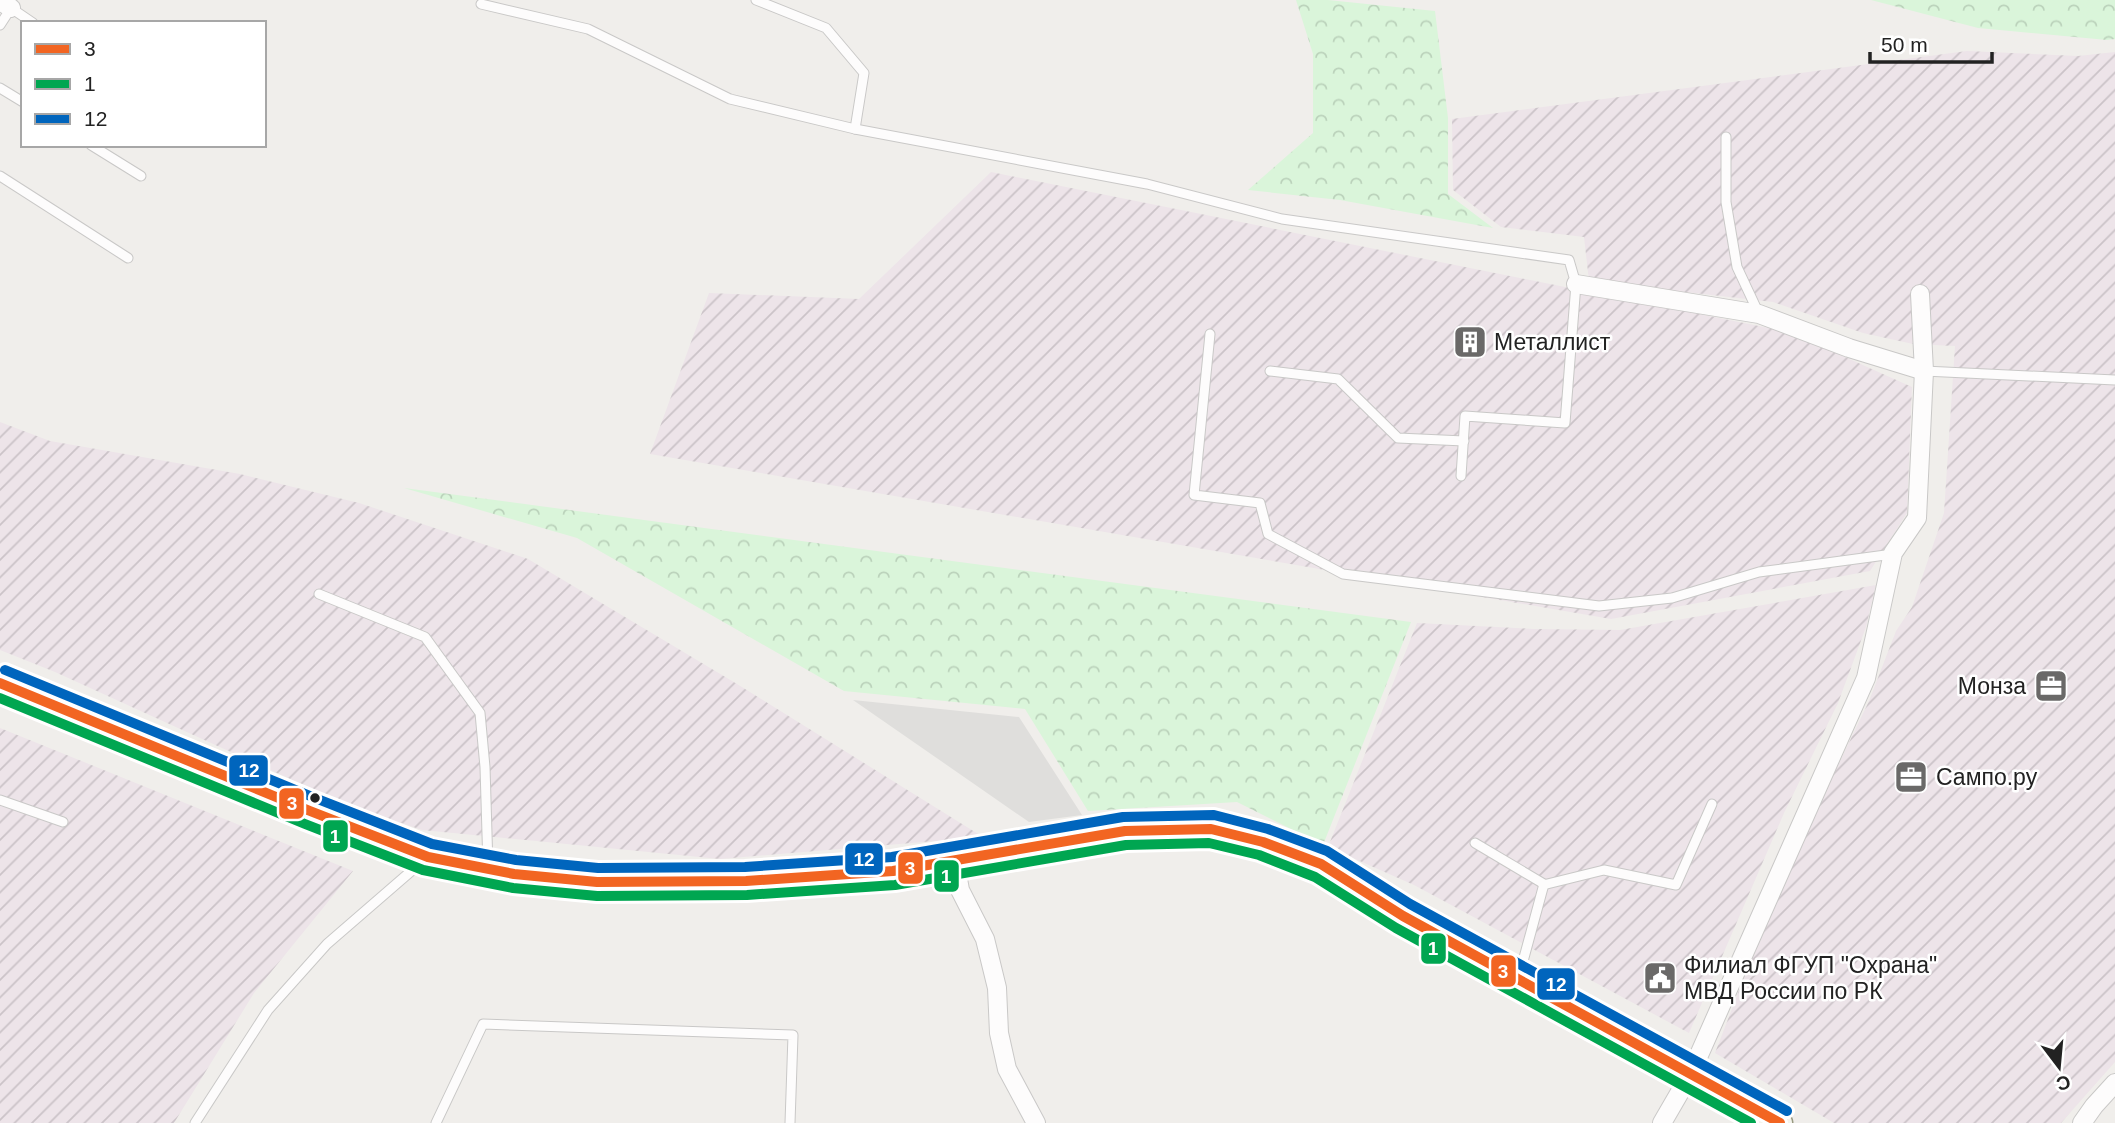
<svg xmlns="http://www.w3.org/2000/svg" width="2115" height="1123" font-family="Helvetica,sans-serif">
<style>
.residential{fill:#dfdedc}
.industrial{fill:url(#industrial-furrows)}
.park{fill:url(#park-crowns)}
.lines{fill:none;stroke-linecap:round;stroke-linejoin:round}
.lane-casing{stroke:#c9c8c7;stroke-width:11}
.street-casing{stroke:#c9c8c7;stroke-width:20}
.secondary-casing{stroke:#999a82;stroke-width:27}
.lane{stroke:#fdfcfc;stroke-width:9}
.street{stroke:#fdfcfc;stroke-width:18}
.secondary{stroke:#f4f4ed;stroke-width:24}
.bus-1-casing{stroke:#fff;stroke-width:16}
.bus-2-casing{stroke:#fff;stroke-width:16}
.bus-3-casing{stroke:#fff;stroke-width:16}
.bus-1{stroke:#f26522;stroke-width:10}
.bus-2{stroke:#00a651;stroke-width:10}
.bus-3{stroke:#0065bd;stroke-width:10}
.bus-dot{fill:#222;stroke:#fff;stroke-width:2.5}
.labels{text-anchor:middle;stroke-width:5;stroke-linejoin:round;paint-order:stroke}
.poi-label{font-size:23px;fill:#222;stroke:#fff;text-anchor:start}
.line-badge{stroke:#fff;stroke-width:2.5}
.badge-label{font-size:19px;text-anchor:middle;font-weight:bold;fill:#fff}
</style>
<defs>
<pattern id="industrial-furrows" width="10" height="10" patternUnits="userSpaceOnUse" patternTransform="scale(1.75)"><rect width="10" height="10" fill="#ede4e9"/><path d="M-1 1l2-2M0 10L10 0M9 11l2-2" fill="none" stroke="#cbc3c8"/></pattern>
<pattern id="park-crowns" width="20" height="18" patternUnits="userSpaceOnUse" patternTransform="scale(1.75)"><rect width="20" height="18" fill="#daf5da"/><path d="M2 6a3 3 0 1 1 6 0M12 15a3 3 0 1 1 6 0" fill="none" stroke="#bbd2bb"/></pattern>
</defs>
<rect width="100%" height="100%" fill="#f0eeeb"/>
<path class="residential" d="M853,700L1019,717L1082,815L1029,822Z"/>
<g class="industrial">
<path d="M1967,51L2078,56L2115,52V1062L2061,1123H1834L1715,1053L1776,894L1869,701L1896,631L1912,607L1944,513L1955,346L1913,344L1863,333L1773,302L1589,281L1584,237L1501,227L1453,190L1452,119Z"/>
<path d="M991,172L1789,332L1912,387L1907,513L1870,571L1611,619L650,454L709,293L859,299Z"/>
<path d="M0,422L50,441L240,474L359,503L528,559L737,684L983,837L720,859L422,830L343,803L55,672L0,650Z"/>
<path d="M1876,585L1866,627L1838,703L1784,813L1689,1033L1414,885L1328,847L1417,623L1534,629L1620,630Z"/>
<path d="M0,728L353,871L254,993L174,1123H0Z"/>
</g>
<g class="park">
<path d="M1296,0H1328L1435,11L1448,118V194L1493,228L1340,200L1248,190L1313,133V54Z"/>
<path d="M1871,0H2115V39L2107,40L1978,28Z"/>
<path d="M404,488L1411,622L1323,845L1237,802L1088,811L1025,709L844,691L577,538Z"/>
</g>
<g class="lines">
<defs>
<g id="lane">
<path d="M756,0L826,28L864,73L855,129"/>
<path d="M481,4L588,29L730,99L855,129L1147,184L1282,219L1569,260L1576,284L1565,423L1465,416L1461,476"/>
<path d="M0,25L11,8L33,23"/>
<path d="M0,88L23,102"/>
<path d="M1726,137V202L1737,267L1759,314"/>
<path d="M91,145L141,176"/>
<path d="M0,176L128,258"/>
<path d="M1210,334L1194,495L1260,503L1268,534L1343,574L1599,606L1672,598L1759,572L1893,554"/>
<path d="M1270,371L1338,379L1398,438L1464,441"/>
<path d="M1924,371L2115,380"/>
<path d="M319,594L425,637L480,713L485,767L488,867"/>
<path d="M0,800L63,822"/>
<path d="M1475,843L1544,884L1519,976"/>
<path d="M1543,885L1604,870L1676,885L1712,804"/>
<path d="M195,1123L268,1010L327,944L424,860"/>
<path d="M436,1123L483,1024L793,1035L790,1123"/>
</g>
<g id="street">
<path d="M0,1L11,8"/>
<path d="M1576,284L1759,314L1849,348L1924,371"/>
<path d="M955,862L960,890L985,939L997,988L999,1033L1007,1069L1036,1123"/>
<path d="M1662,1123L1691,1073L1866,678L1893,553L1917,518L1924,371L1920,294"/>
<path d="M2082,1123L2094,1106L2115,1083"/>
</g>
<path id="secondary" d="M0,683L310,811L428,857L514,874L597,882L746,881L893,871L955,862L1020,848L1125,831L1211,829L1263,842L1321,864L1403,916L1780,1123"/>
</defs>
<use href="#lane" class="lane-casing"/>
<use href="#street" class="street-casing"/>
<use href="#secondary" class="secondary-casing"/>
<use href="#lane" class="lane"/>
<use href="#street" class="street"/>
<use href="#secondary" class="secondary"/>
<defs>
<path id="bus-1" d="M0,683L310,811L428,857L514,874L597,882L746,881L893,871L1125,831L1211,829L1263,842L1321,864L1403,916L1780,1123"/>
<path id="bus-2" d="M0,698L305,824L423,870L513,888L597,896L747,895L895,885L1126,845L1209,843L1259,855L1315,877L1396,928L1751,1123"/>
<path id="bus-3" d="M5,670L315,798L432,844L516,860L598,868L745,867L892,857L1123,817L1214,815L1268,829L1327,851L1410,904L1787,1111"/>
</defs>
<use href="#bus-1" class="bus-1-casing"/>
<use href="#bus-2" class="bus-2-casing"/>
<use href="#bus-3" class="bus-3-casing"/>
<use href="#bus-1" class="bus-1"/>
<use href="#bus-2" class="bus-2"/>
<use href="#bus-3" class="bus-3"/>
</g>
<defs>
<symbol id="building-square" viewBox="-11 -11 22 22"><rect x="-9" y="-9" width="18" height="18" rx="4" fill="#6a6968" stroke="#fff"/><path d="M-4-6H4V6H1V3H-1V6H-4ZM-2.5-4.3h1.7v1.8h-1.7ZM.8-4.3h1.7v1.8H.8ZM-2.5-1h1.7V.8h-1.7ZM.8-1h1.7V.8H.8Z" fill="#fff"/></symbol>
<symbol id="office-square" viewBox="-11 -11 22 22"><rect x="-9" y="-9" width="18" height="18" rx="4" fill="#6a6968" stroke="#fff"/><path d="M-6-3h4V-5.5h4V-3h4V5H-6ZM-1-4.5V-3h2v-1.5ZM-6 0V1H6V0Z" fill="#fff"/></symbol>
<symbol id="civic-square" viewBox="-11 -11 22 22"><rect x="-9" y="-9" width="18" height="18" rx="4" fill="#6a6968" stroke="#fff"/><path d="M-.6-6.5H3V-4.5H.6V-3L4-1V1h2V6H-6V1h2V-1L-.6-3ZM-1.2 2.5V6h2.4V2.5Z" fill="#fff"/></symbol>
</defs>
<g fill-rule="evenodd">
<use href="#building-square" x="1451" y="323" width="38" height="38"/>
<use href="#office-square" x="2032" y="667" width="38" height="38"/>
<use href="#office-square" x="1892" y="758" width="38" height="38"/>
<use href="#civic-square" x="1641" y="959" width="38" height="38"/>
</g>
<circle class="bus-dot" cx="315" cy="798" r="6"/>
<g class="labels">
<g class="poi-label">
<text x="1494" y="350">Металлист</text>
<text x="2026" y="694" text-anchor="end">Монза</text>
<text x="1936" y="785">Сампо.ру</text>
<text x="1684" y="973">Филиал ФГУП "Охрана"<tspan x="1684" dy="26">МВД России по РК</tspan></text>
</g>
</g>
<g class="line-badge">
<rect x="228" y="754" width="41" height="33" rx="7" fill="#0065bd"/>
<rect x="278" y="787" width="27" height="33" rx="7" fill="#f26522"/>
<rect x="322" y="819" width="27" height="34" rx="7" fill="#00a651"/>
<rect x="844" y="842" width="40" height="34" rx="7" fill="#0065bd"/>
<rect x="897" y="851" width="27" height="34" rx="7" fill="#f26522"/>
<rect x="933" y="859" width="27" height="34" rx="7" fill="#00a651"/>
<rect x="1420" y="932" width="27" height="33" rx="7" fill="#00a651"/>
<rect x="1490" y="954" width="27" height="34" rx="7" fill="#f26522"/>
<rect x="1536" y="967" width="40" height="34" rx="7" fill="#0065bd"/>
</g>
<g class="badge-label">
<text x="249" y="777">12</text>
<text x="292" y="810">3</text>
<text x="335" y="843">1</text>
<text x="864" y="866">12</text>
<text x="910" y="875">3</text>
<text x="946" y="883">1</text>
<text x="1433" y="955">1</text>
<text x="1503" y="978">3</text>
<text x="1556" y="991">12</text>
</g>
<rect x="21" y="21" width="245" height="126" fill="#ffffff" stroke="#a7a7a7" stroke-width="2"/>
<rect x="35" y="44" width="35" height="10" fill="#f26522" stroke="#a7a7a7" stroke-width="2"/>
<text x="84" y="56" font-size="21" fill="#222222">3</text>
<rect x="35" y="79" width="35" height="10" fill="#00a651" stroke="#a7a7a7" stroke-width="2"/>
<text x="84" y="91" font-size="21" fill="#222222">1</text>
<rect x="35" y="114" width="35" height="10" fill="#0065bd" stroke="#a7a7a7" stroke-width="2"/>
<text x="84" y="126" font-size="21" fill="#222222">12</text>
<g transform="translate(2059 1067) rotate(164)" stroke="#ffffff" stroke-width="5" paint-order="stroke">
<path d="M0-5L12 26L0 18L-12 26Z" fill="#222222"/>
<text y="-10" font-size="19" font-weight="bold" text-anchor="middle" fill="#222222">С</text>
</g>
<path d="M1870 52v10h122v-10" fill="none" stroke="#222222" stroke-width="3.5"/>
<text x="1881" y="52" font-size="21" fill="#222222" stroke="#ffffff" stroke-width="5" paint-order="stroke">50 m</text>
</svg>
